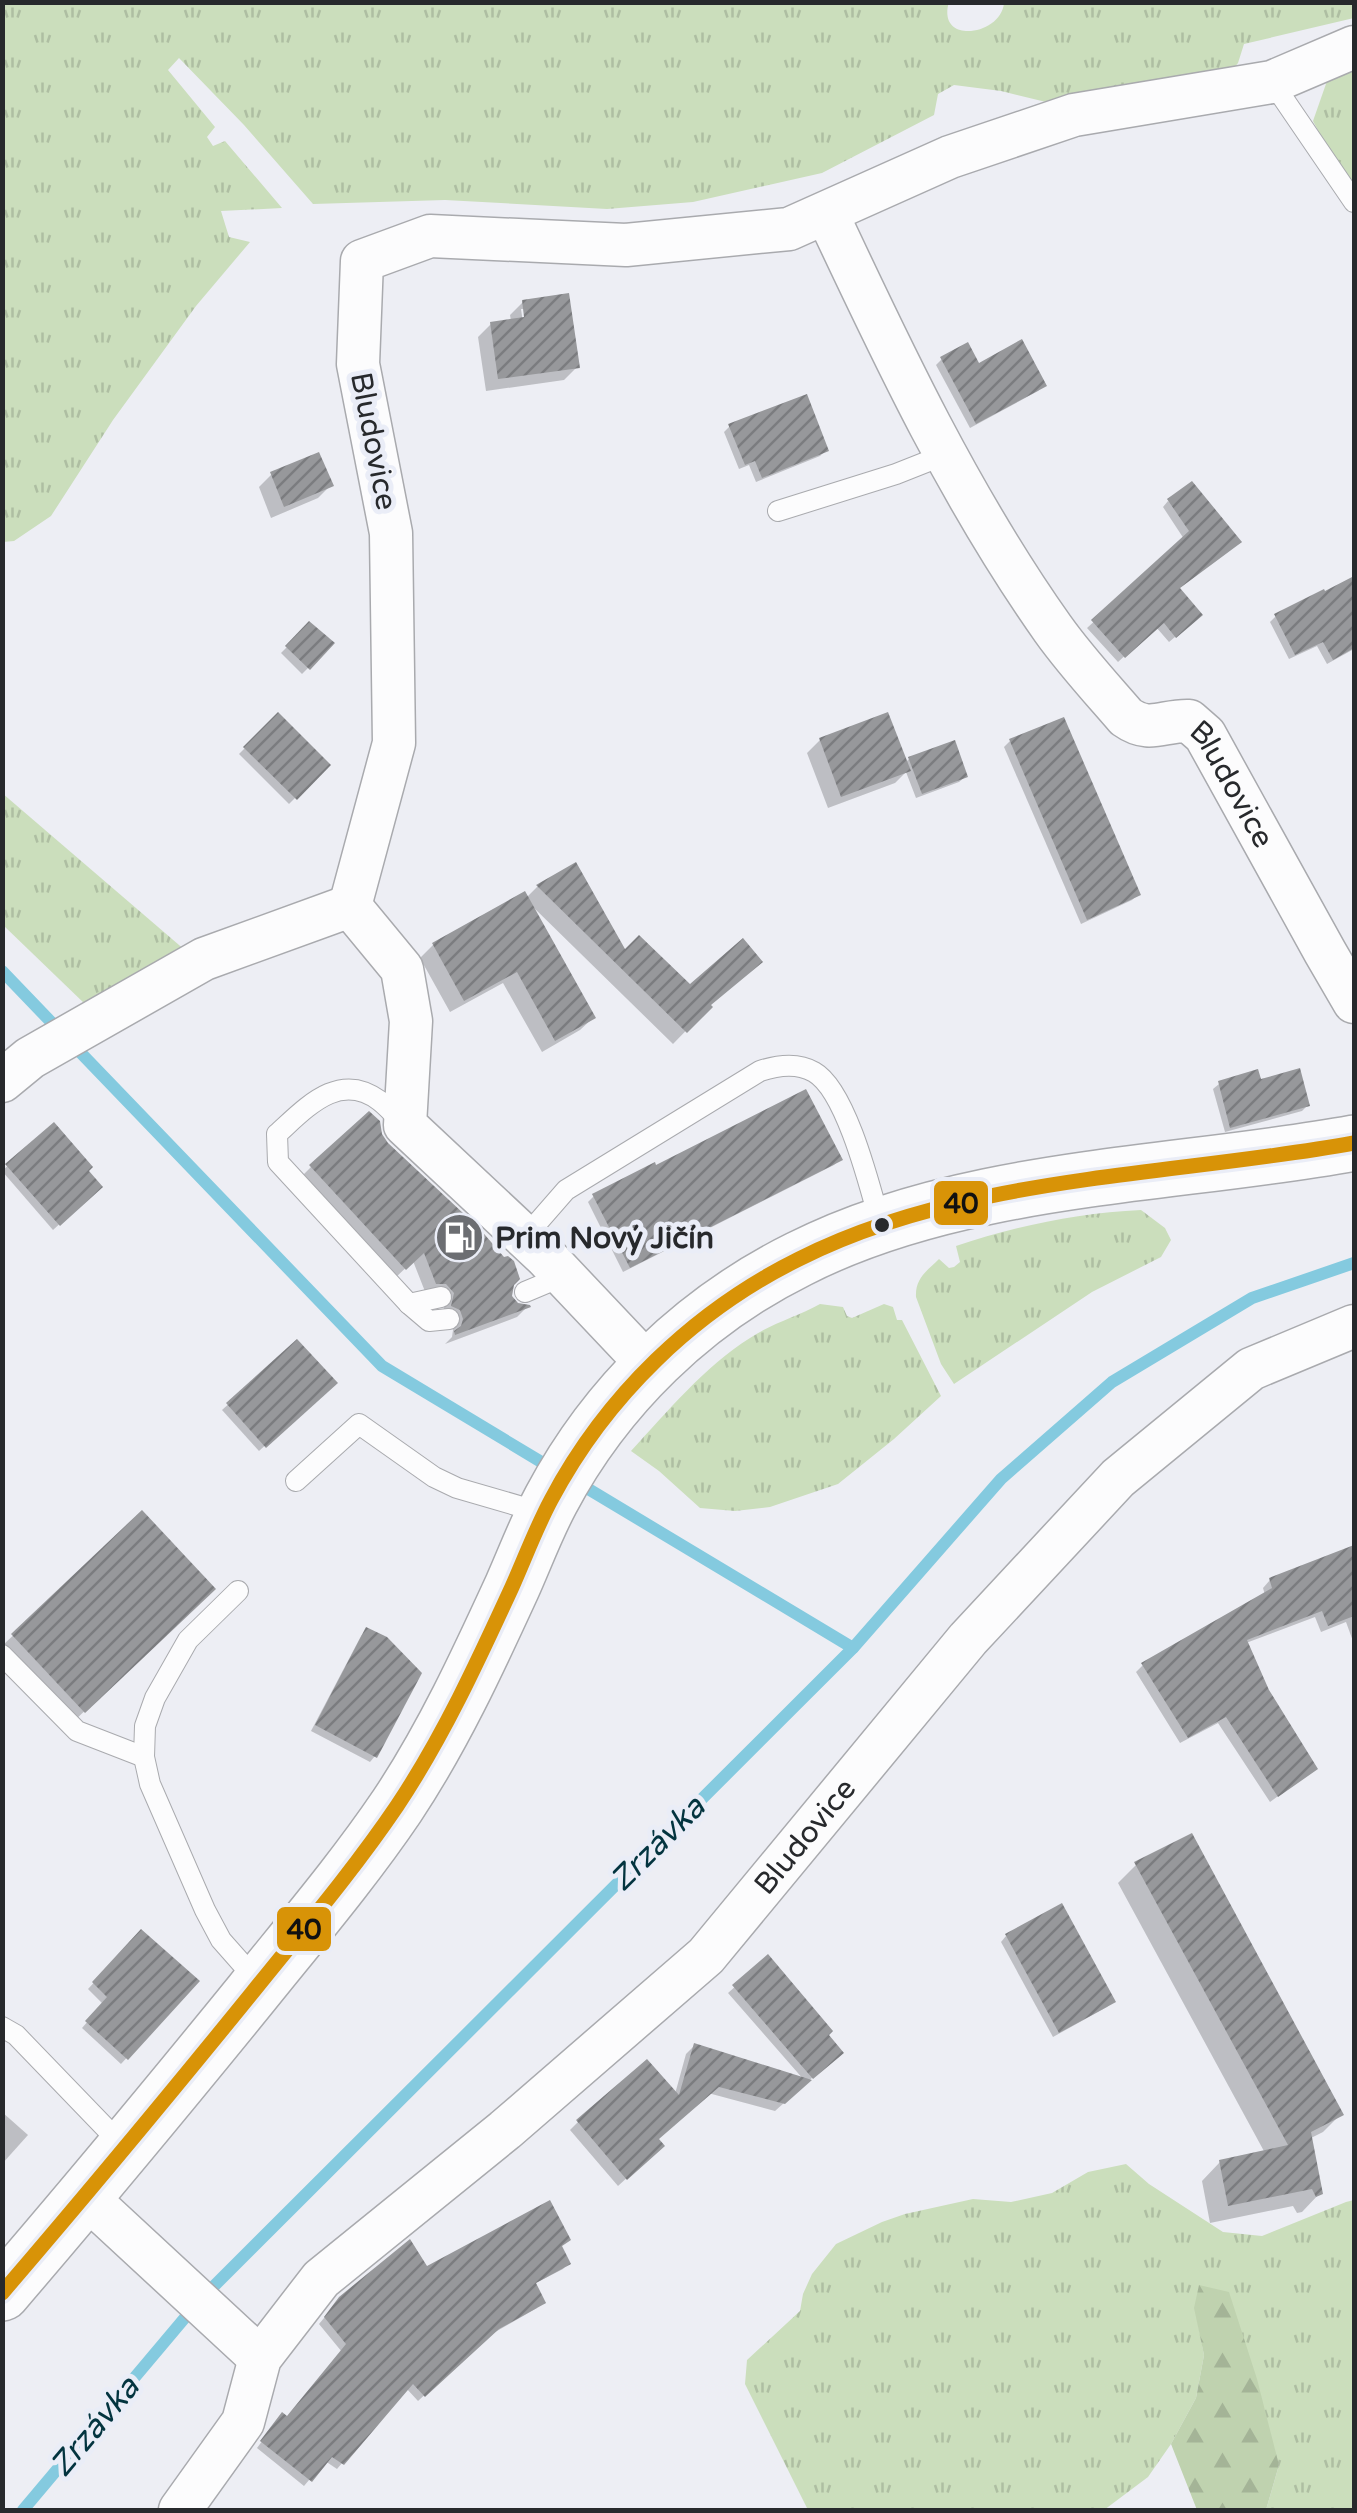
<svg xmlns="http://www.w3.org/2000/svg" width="1357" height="2513" font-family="'Varela Round',sans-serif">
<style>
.grass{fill:url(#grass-tufts)}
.forest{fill:url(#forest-firs)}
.shadow{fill:#0003;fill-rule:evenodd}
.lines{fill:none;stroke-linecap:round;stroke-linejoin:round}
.stream{stroke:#84cadf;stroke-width:12}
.building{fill:url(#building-hatch)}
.lane-casing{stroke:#a9aaae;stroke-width:22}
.street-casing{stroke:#a9aaae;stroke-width:45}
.primary-casing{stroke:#a9aaae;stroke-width:58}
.lane{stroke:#fcfcfd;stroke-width:20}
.street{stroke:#fcfcfd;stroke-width:42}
.primary{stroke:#fcfcfd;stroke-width:55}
.bus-1-casing{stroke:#eaedf7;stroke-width:22}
.bus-1{stroke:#d89307;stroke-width:15}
.bus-dot{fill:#27292c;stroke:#eaedf7;stroke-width:4}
.labels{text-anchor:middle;stroke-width:10;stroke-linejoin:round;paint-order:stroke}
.street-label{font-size:30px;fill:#27292c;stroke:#eaedf7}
.poi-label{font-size:30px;font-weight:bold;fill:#27292c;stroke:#eaedf7;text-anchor:start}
.water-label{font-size:32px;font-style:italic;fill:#03343f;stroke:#eaedf7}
.line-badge{stroke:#eaedf7;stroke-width:4}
.pale-badge-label{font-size:28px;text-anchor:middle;font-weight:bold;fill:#111}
</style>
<defs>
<pattern id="grass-tufts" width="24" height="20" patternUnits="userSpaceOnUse" patternTransform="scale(2.5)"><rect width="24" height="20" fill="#cbdebc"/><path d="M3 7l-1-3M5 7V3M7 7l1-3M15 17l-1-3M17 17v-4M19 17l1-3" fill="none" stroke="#aebea2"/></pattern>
<pattern id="forest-firs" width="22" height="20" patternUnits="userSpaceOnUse" patternTransform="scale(2.5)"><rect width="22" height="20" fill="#bfd2af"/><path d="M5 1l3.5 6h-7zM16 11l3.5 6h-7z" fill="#a4b497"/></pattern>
<pattern id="building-hatch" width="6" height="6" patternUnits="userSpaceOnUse" patternTransform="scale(2.5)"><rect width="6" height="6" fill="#97989b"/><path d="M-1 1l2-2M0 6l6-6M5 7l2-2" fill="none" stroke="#7b7c7f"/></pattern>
</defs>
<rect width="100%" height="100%" fill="#edeef4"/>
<g class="grass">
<path d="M949,2C936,45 1001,36 1004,3H1354V18L1244,44L1238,63L1223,82L1084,100L1046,102L1001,91L954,85L938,94L934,115L822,173L693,202L607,209L445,200L313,204L244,125L179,58L168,70L215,127L207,137L213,146L225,141L282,208L221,211L229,237L250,242L196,306L113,420L51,516L14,541L3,542V3Z"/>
<path d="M1354,69V193L1340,172L1313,121L1327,81Z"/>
<path d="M2,793L186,951L86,1005L3,925Z"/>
<path d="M1141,1210L1165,1228L1171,1240L1161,1257L1092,1292L954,1384L941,1364L916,1297C915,1278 927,1271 939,1259L949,1268L954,1267L960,1262L956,1246C1016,1226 1078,1213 1141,1210Z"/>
<path d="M820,1304L843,1307L847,1316L852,1318L884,1304L893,1307L897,1320H902L941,1396L894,1439L838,1484L770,1507L735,1511L700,1508L659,1471L631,1451C668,1411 704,1367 750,1338C772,1323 797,1317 820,1304Z"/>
<path d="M1126,2164L1149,2184L1223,2232L1262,2236L1346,2202L1354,2200V2510H1266L1279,2465L1195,2308L1204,2355L1196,2398L1171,2444L1148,2477L1104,2510H808L745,2384L747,2360L800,2311L803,2294L812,2274L836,2244L882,2222L905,2214L973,2199L1011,2202L1052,2193L1088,2172Z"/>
</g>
<path class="forest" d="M1199,2285L1229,2292L1257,2379L1279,2465L1266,2510H1197L1171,2444L1196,2398L1204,2355L1194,2308Z"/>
<g class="shadow">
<path d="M523,302L577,367L564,380L486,391L478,337L491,324L511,321L510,315ZM521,309H526L524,330Z"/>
<path d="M942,359L978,366L1044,385L1038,391L970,428L936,365Z"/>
<path d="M730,426L826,450L820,456L756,482L749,465L739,469L724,432Z"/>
<path d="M272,474L331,485L318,498L271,518L259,487Z"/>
<path d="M1168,501L1238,542L1177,589L1194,621L1169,642L1156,627L1118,662L1087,628L1184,539L1163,507Z"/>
<path d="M1354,579V649L1327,664L1317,646L1289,659L1270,622L1276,616Z"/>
<path d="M309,625L332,644L302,674L281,653Z"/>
<path d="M278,715L328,765L289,804L239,754Z"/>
<path d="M820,740L905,763L909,759L965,777L959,782L916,798L906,772L895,783L828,808L807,753Z"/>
<path d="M1010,741L1138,895L1132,900L1081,924L1004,747Z"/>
<path d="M575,866L625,953L690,987L709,1007L673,1044L532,906L593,1018L580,1030L542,1052L503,983L450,1012L420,958L433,945L524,895L526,898L537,887Z"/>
<path d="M1259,1082L1308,1105L1302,1111L1225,1132L1213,1089L1219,1084Z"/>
<path d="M54,1125L100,1187L53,1230L2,1171Z"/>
<path d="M379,1134L509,1289L510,1299L516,1306L527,1307L517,1317L445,1344L452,1337L453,1330L450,1320L442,1316L445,1304L426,1294L413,1261L394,1279L301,1177L311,1167Z"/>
<path d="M840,1159L834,1165L623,1272L588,1202L594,1196Z"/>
<path d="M297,1342L334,1383L259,1451L222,1410Z"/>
<path d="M141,1514L212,1589L71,1724L2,1646Z"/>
<path d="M1354,1548V1644L1346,1622L1321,1632L1315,1617L1246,1643L1267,1692L1315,1769L1270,1802L1218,1723L1180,1743L1136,1672L1143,1665L1265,1595L1263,1588L1270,1580Z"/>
<path d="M366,1630L375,1756L370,1762L311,1731L361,1636Z"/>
<path d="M1136,1865L1341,2114L1323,2132L1309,2139L1320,2193L1302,2212L1297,2213L1293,2206L1210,2223L1202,2181L1220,2162L1265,2153L1118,1883Z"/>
<path d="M141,1932L197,1981L121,2064L82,2028L103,2004L88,1989Z"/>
<path d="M1006,1936L1113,2001L1107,2007L1053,2037L1001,1942Z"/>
<path d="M767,1958L841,2052L775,2111L708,2093L656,2139L653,2154L618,2186L570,2130L578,2122L675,2094L686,2054L694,2046L804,2080L728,1993Z"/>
<path d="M2,2112L28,2135L2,2164Z"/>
<path d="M560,2247L568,2263L563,2269L534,2284L537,2308L490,2335L418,2401L406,2388L337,2469L325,2461L304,2486L257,2448L277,2421L287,2419L342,2352L319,2324L334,2306L426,2269Z"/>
</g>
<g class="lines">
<g class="stream">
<path d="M2,971L382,1366L553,1469"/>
<path d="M575,1481L853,1648"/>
<path d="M23,2510L199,2301L853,1648L1001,1479L1112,1382L1252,1298L1354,1263"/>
</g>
</g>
<g class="building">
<path d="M569,293L580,368L498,379L490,322L524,317L522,300Z"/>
<path d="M1022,339L1047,386L976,424L940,357L968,342L979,363Z"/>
<path d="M807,394L829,451L762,478L755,461L745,465L728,424Z"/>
<path d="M319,452L334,486L284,507L270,472Z"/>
<path d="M1192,481L1242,542L1180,588L1203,615L1176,638L1164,623L1125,658L1091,620L1189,531L1167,499Z"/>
<path d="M1354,576V648L1333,660L1323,642L1295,655L1274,614L1324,589L1325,591Z"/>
<path d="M309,621L335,643L310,670L285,646Z"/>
<path d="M278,712L331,765L297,800L243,747Z"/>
<path d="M888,712L911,771L841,797L819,738Z"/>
<path d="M1064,717L1141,895L1087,920L1009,739Z"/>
<path d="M955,740L968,777L922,794L908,757Z"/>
<path d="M576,862L625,949L639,935L690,984L743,938L763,962L711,1005L713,1007L687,1033L536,885Z"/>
<path d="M525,891L596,1018L555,1041L517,972L464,1001L432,943Z"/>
<path d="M1300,1068L1310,1106L1230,1128L1218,1081L1258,1069L1261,1079Z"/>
<path d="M806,1089L843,1160L630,1268L592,1194L655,1162L656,1165Z"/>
<path d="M369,1111L380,1121L382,1134L388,1143L479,1228L504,1257L508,1256L514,1261L520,1279L514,1285L512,1296L518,1303L530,1305L531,1307L455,1335L454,1331L461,1326L463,1319L460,1310L451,1306L454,1293L446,1284H436L424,1253L406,1270L309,1165Z"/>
<path d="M54,1122L93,1167L89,1171L103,1187L60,1226L5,1164Z"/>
<path d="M297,1339L338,1383L266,1448L226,1403Z"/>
<path d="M142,1510L216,1589L85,1713L11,1634Z"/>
<path d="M1354,1545V1616L1328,1626L1322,1611L1247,1640L1269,1690L1318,1769L1278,1797L1226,1717L1188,1738L1141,1663L1272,1588L1269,1578Z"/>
<path d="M366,1627L387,1637L422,1673L377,1758L315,1725Z"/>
<path d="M1192,1833L1344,2115L1311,2132L1323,2194L1316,2197L1312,2189L1228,2206L1219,2160L1288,2145L1134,1862Z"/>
<path d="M1062,1903L1116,2002L1059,2033L1005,1934Z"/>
<path d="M141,1929L200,1981L128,2060L85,2021L107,1997L92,1982Z"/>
<path d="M768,1954L833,2031L829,2035L844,2053L813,2079L732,1985Z"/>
<path d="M694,2043L812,2080L785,2104L719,2087L659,2139L665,2146L627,2180L576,2120L647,2059L679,2095Z"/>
<path d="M550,2200L571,2240L562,2246L571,2264L536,2283L546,2303L499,2329L425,2397L413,2384L344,2465L332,2457L312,2482L260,2441L282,2412L287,2416L346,2344L324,2317L339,2297L410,2239L427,2266Z"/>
</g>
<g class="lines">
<defs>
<g id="lane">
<path d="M1272,82L1354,202"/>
<path d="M778,511L896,474L944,455"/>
<path d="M404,1124C396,1117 389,1108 380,1101C339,1070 306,1108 277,1134L278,1162L409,1304L429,1321L449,1319"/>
<path d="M525,1237L566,1190L760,1071C778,1065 797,1062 814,1072C846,1090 870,1187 880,1223"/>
<path d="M525,1292L563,1276"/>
<path d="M409,1304L441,1297"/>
<path d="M296,1481L359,1424L434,1477L457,1488L543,1513"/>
<path d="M238,1591L188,1640L155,1698L145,1726L144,1757L150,1784L205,1910L221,1940L258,1982"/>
<path d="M2,1655L77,1731L144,1757"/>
<path d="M2,2027L16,2035L123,2146"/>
</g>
<g id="street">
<path id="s1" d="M827,214C894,357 961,499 1053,629C1075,660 1101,688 1126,717C1150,734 1163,720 1189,721L1205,735L1325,952L1354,1002"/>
<path d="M350,906L394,743L391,533L358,364L362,261L430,236L626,245L789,229L950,157L1074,115L1272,82L1354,47"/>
<path d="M350,906L402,969L411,1021L405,1125L546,1257L650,1367"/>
<path d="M2,1081L30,1058L204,959L350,906"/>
<path d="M85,2196L260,2358"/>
<path id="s2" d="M180,2510L243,2422L260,2358L321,2279L505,2130L706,1956L968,1639L1118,1478L1251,1369L1354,1326"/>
</g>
<path id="primary" d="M2,2293C87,2194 170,2094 252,1993C301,1932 353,1871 397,1806C443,1737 478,1661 512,1587C525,1558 536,1528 551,1500C606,1396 694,1311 799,1259C964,1175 1174,1176 1354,1143"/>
</defs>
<use href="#lane" class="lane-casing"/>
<use href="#street" class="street-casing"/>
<use href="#primary" class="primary-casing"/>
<use href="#lane" class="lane"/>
<use href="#street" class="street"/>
<use href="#primary" class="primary"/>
<defs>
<path id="bus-1" d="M2,2293C87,2194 170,2094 252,1993C301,1932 353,1871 397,1806C443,1737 478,1661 512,1587C525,1558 536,1528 551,1500C606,1396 694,1311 799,1259C964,1175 1174,1176 1354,1143"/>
</defs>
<use href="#bus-1" class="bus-1-casing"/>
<use href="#bus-1" class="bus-1"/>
</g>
<defs>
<symbol id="fuel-disc" viewBox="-11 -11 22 22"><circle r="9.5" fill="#6c6e72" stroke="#eaedf7"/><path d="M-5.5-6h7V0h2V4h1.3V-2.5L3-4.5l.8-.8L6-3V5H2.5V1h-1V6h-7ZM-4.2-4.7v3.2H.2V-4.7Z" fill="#fff"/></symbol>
</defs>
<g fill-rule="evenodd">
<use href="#fuel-disc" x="432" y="1210" width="55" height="55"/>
</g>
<circle class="bus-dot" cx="882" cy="1225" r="9"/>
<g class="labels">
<g class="street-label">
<text transform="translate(374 441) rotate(79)" y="10">Bludovice</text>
<text dy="10" stroke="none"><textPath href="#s1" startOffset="730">Bludovice</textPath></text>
<text dy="10" stroke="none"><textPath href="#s2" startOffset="932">Bludovice</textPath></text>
</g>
<g class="poi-label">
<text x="495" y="1248">Prim Nový Jičín</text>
</g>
<g class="water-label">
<text transform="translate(657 1843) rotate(-45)" y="11">Zrzávka</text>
<text transform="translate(94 2426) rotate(-50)" y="11">Zrzávka</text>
</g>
</g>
<g class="line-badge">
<rect x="932" y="1179" width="58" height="48" rx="10" fill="#d89307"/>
<rect x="275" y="1905" width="58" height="48" rx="10" fill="#d89307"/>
</g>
<g class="pale-badge-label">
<text x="961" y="1213">40</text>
<text x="304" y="1939">40</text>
</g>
<rect width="1357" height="2513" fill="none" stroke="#27292c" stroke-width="10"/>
</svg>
